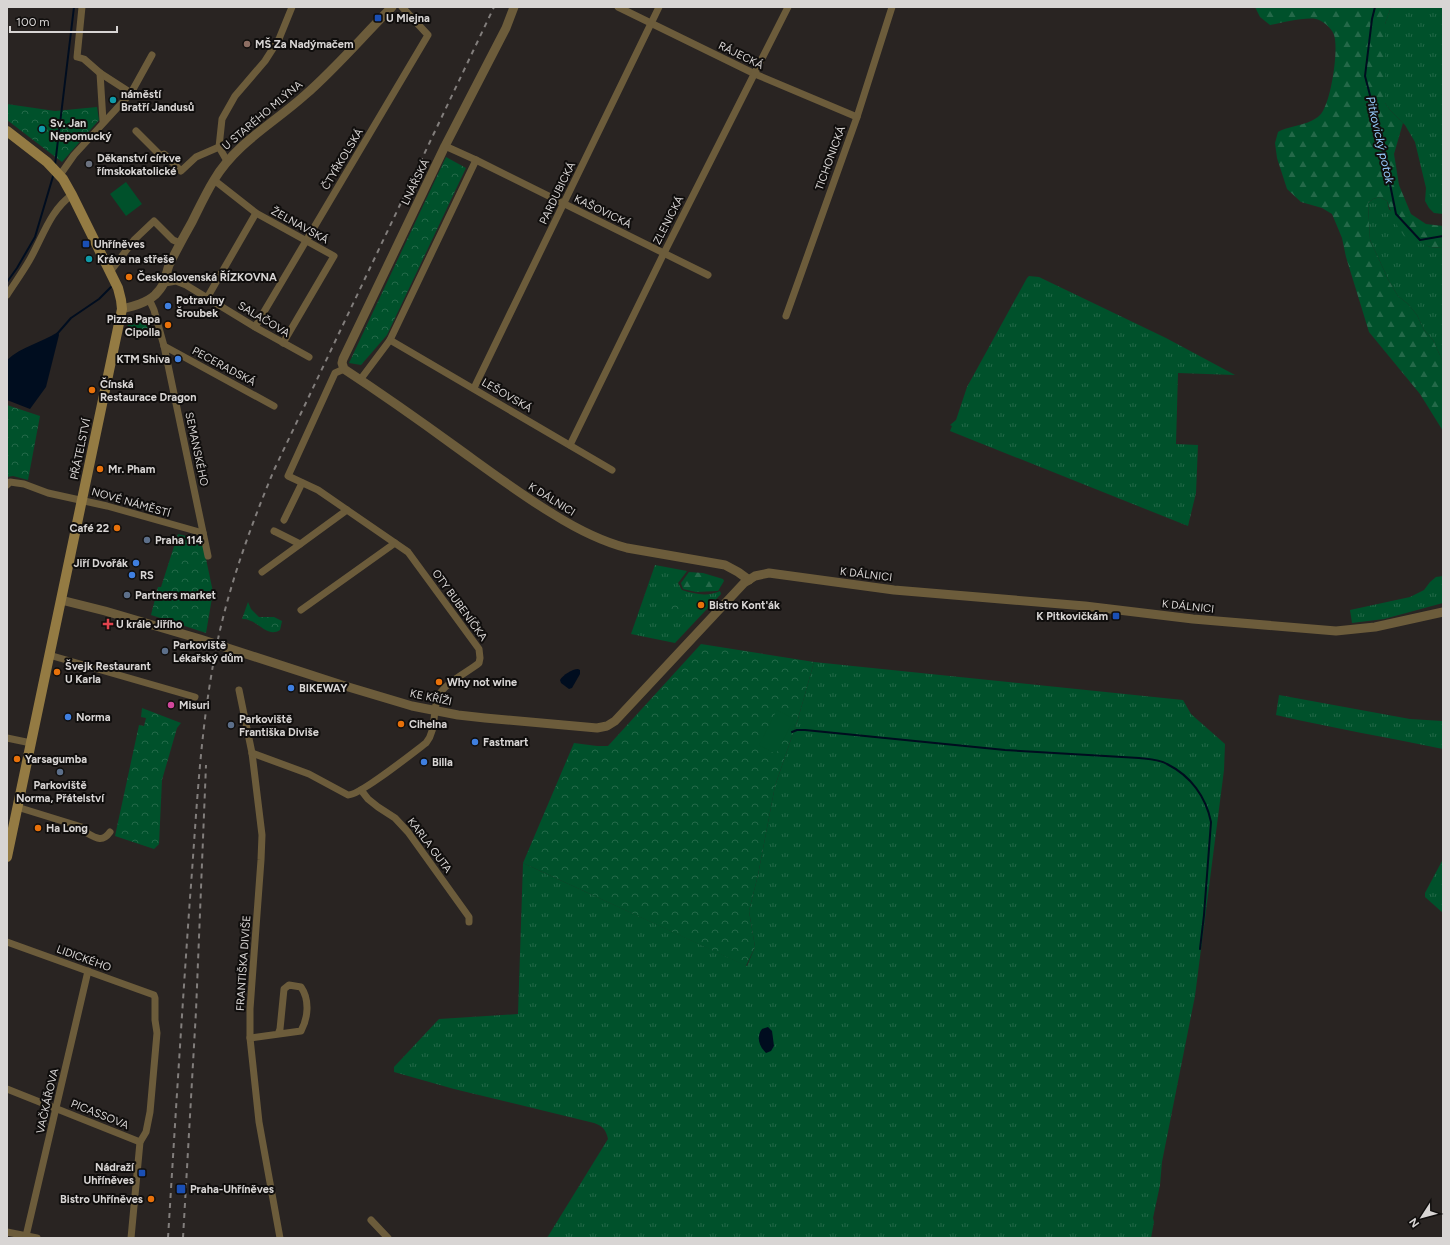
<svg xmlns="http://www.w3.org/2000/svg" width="1450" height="1245" font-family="Figtree,sans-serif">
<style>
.grass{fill:url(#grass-tufts)}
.forest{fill:url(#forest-firs)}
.park{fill:url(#park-crowns)}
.pitch{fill:#00512b}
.water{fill:#000d1f}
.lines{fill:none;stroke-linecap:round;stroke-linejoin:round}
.stream{stroke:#000d1f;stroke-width:2}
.minor{stroke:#6c5c3b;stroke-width:7}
.tertiary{stroke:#6c5c3b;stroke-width:9}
.secondary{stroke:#947b43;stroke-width:10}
.rail{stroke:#827e7c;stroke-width:2;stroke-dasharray:5 5;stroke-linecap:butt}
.transit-dot{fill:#1a4fb4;stroke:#100e0d;stroke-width:1.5}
.education-dot{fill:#8d6e63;stroke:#100e0d;stroke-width:1.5}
.culture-dot{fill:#0f9aa8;stroke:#100e0d;stroke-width:1.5}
.worship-dot{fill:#6b7280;stroke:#100e0d;stroke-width:1.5}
.food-dot{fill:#e8710a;stroke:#100e0d;stroke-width:1.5}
.shop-dot{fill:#3f7fe0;stroke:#100e0d;stroke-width:1.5}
.service-dot{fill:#5c6f8a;stroke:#100e0d;stroke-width:1.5}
.health-dot{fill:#e0444e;stroke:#100e0d;stroke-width:1.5}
.hotel-dot{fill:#d1479c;stroke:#100e0d;stroke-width:1.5}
.labels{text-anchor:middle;stroke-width:4;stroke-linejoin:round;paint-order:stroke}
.poi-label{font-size:11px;font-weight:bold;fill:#d8d5d4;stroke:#100e0d;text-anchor:start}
.street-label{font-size:11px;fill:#d8d5d4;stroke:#100e0d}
.water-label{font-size:12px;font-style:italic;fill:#96cafc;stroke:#100e0d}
</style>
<defs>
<pattern id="grass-tufts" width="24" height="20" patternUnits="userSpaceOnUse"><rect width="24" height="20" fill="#00512b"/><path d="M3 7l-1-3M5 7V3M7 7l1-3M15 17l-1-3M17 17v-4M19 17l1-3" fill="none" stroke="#246949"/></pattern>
<pattern id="forest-firs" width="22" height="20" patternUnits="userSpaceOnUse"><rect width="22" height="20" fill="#00512b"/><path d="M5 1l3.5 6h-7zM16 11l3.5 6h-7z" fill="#246949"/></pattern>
<pattern id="park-crowns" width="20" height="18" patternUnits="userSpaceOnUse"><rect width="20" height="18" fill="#00512b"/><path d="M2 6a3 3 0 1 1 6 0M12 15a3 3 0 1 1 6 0" fill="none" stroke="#246949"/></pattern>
</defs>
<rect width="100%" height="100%" fill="#292422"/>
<g class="grass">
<path d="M1391,7H1443V214L1434,213L1429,208L1425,201L1426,188L1415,142L1405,125L1390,110L1385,103V24Z"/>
<path d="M1380,197L1387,201L1389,209L1418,241L1430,247L1443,248V362L1433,340L1424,330L1417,315L1408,304L1398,296L1389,281L1370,240L1368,203L1373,199Z"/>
<path d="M1029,276L1039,277L1166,338L1235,375L1178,373L1176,444L1198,445L1196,493L1188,526L950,431L952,426L950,425L956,420L967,387L1027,278Z"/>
<path d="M655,565L687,571L678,583L682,590C694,594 708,597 720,591L721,594L675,643L631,634Z"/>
<path d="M1443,576V603L1384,619L1352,623L1350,610L1410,597L1424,590L1430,582L1436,577Z"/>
<path d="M814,662L1183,700L1191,714L1225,744L1224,770L1195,996L1162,1162L1160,1185L1153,1218L1154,1222L1151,1238H547L608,1139C606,1130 603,1126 594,1123L454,1089L394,1072V1067L439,1019L518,1014L523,863L747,966L755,947L749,911L758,875L775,786L798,719Z"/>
<path d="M1279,695L1410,719L1443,721V749C1387,737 1331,728 1276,715Z"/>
<path d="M1443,859V913L1425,897V893Z"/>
</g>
<g class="forest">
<path d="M1255,7H1391L1385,24V103L1390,110L1403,123L1394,154L1399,185L1411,214L1426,224L1443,226V248L1430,247L1404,236L1395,222L1387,201L1380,197L1373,199L1368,203L1370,240L1389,281L1398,296L1408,304L1417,315L1424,330L1433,340L1443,362V431L1420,394L1369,332L1346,257L1342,238L1332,214L1322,208L1301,202L1287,189L1277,158L1275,143L1278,132C1290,125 1309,126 1320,115C1331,104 1339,49 1334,35C1332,28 1322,20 1316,19C1304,17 1282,23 1270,25L1260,17Z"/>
<path d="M689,572L703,573L723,579L724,581L718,591L696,592L683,589L681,583Z"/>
</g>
<g class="park">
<path d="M7,104L55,111L97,107L99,120L62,162L7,120Z"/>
<path d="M446,157L466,168L387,335L361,365L349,363Z"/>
<path d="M136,316C148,316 148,320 153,331L125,334L129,322Z"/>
<path d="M7,405L40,416L28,480L13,476L7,477Z"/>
<path d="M178,534L202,540L213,592L206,633L151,615L158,587H161Z"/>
<path d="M676,594L691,608L677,622L666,611Z"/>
<path d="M248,602L251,609L259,617H274L282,621L280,630C267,639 257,618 242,619Z"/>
<path d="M701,644L814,662L798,719L775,786L758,875L749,911L755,947L746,966L523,863L574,743L597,746H608Z"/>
<path d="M142,708L181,723L177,728L162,780L159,844L154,849L115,836L139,725L144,726L146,718L141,717Z"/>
</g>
<g class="pitch">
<path d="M126,182L142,204L126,216L110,194Z"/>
<path d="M777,710L794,719L776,754L759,745Z"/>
</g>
<g class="water">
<path d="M58,332L59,335L46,387L30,409L7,400V360C22,346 41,343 58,332Z"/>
<path d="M578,669L580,670V674L572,688L569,689L561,683L560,680C563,675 572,669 578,669Z"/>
<path d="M768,1027L772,1031L774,1046L771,1051L766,1053C759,1046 756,1037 762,1029Z"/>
</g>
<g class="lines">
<g class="stream">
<path d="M1375,7L1372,19L1365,76L1380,134L1396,214L1420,240L1443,236"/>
<path d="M55,165L74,7"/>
<path d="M7,282L17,268L35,237L54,173"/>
<path d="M57,334L71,318L99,299L111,287"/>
<path d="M792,732L797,730H805L1005,750L1139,758C1148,759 1159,759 1167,764C1191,776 1206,797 1211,822L1204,915L1200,949"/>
</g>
<g class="minor">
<path d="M82,7L77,57L84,59L100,73L131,93"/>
<path d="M618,7L755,74L857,117"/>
<path d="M100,73L103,121"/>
<path d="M136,131L161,156L164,154L181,171L196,157L219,147"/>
<path d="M445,146L476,160L708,275"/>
<path d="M227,161L219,147L222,119L235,96L265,61L279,39L292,7"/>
<path d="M60,175L74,155L131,93L152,55"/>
<path d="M214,180L256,213L334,256L283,343"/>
<path d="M110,272L134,240L154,221L173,240L180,243"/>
<path d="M165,283L176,281L186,285L255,327L309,357"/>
<path d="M7,295C14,284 22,273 29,261C42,239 50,210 72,195"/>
<path d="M207,298L256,213"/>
<path d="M149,299L154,310L164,346L208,556"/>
<path d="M786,316L857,117L892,7"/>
<path d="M255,327L428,35L402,7"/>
<path d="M390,340L612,470"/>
<path d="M164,346L274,406"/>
<path d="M360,380L390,340L476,160"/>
<path d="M474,388L659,7"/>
<path d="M570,445L664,253L788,7"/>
<path d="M7,485L10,482L24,484L48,493L107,506L203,533"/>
<path d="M284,520L302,483"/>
<path d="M274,531L300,544"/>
<path d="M262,572L347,510"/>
<path d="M301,610L395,543"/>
<path d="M49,655L195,697"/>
<path d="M239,690L252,753L262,835L261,860L250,1009V1038L259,1122L280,1238"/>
<path d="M7,738L31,743"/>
<path d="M252,753L309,774L348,795C359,796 414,752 426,743C437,729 432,713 438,697C443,684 468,672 479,663L480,658L479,649L408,552L318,490L288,476L335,373L344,369"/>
<path d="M361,790L368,799L378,807L395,818L408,832L469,917V922"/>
<path d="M17,807L85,828L87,833C97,839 103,842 110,832"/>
<path d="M7,942L154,995L155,998V1020L157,1033L150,1112L146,1132L140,1142L131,1238"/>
<path d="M250,1038L301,1031C308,1018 310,1000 301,987L289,985L284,989L280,1029L278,1034"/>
<path d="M7,1089L140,1142"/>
<path d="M371,1220L388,1238"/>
<path d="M7,1232L37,1238"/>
<path d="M26,1236L88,971"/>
</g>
<g class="tertiary">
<path d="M514,7L506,28L445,146L343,359L342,363L344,369C382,394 419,420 456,447C488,470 520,494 553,514C577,529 600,541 627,548L725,565L738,572L749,580"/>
<path d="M122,309C134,306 146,303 155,295C167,283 164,279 169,265C176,251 184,236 192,222C199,208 206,193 214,180C236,143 274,123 305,95C336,68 363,36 392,7"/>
<path d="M61,600L105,611L200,639L345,686L412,706L458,715L485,718L597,728L607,726L615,721L744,583L755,576L769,573L894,590L1085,606L1193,619L1336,631L1375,627L1443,612"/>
</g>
<path class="secondary" d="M7,131L47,162L63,179L72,195L118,288L121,300L122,309L7,857"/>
<g class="rail">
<path d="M168,1238C175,1124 182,1011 190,898C196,822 199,746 212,671C223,602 247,535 274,470L494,7"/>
<path d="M183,1238L196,1011L206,765"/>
</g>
</g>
<g class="transit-dot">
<rect x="374" y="14" width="8" height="8" rx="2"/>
<rect x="82" y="240" width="8" height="8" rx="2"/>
<rect x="1112" y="612" width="8" height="8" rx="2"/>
<rect x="138" y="1169" width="8" height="8" rx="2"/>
<rect x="176" y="1184" width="10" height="10" rx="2"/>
</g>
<circle class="education-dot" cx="247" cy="44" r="4"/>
<g class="culture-dot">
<circle cx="113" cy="100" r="4"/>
<circle cx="42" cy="129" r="4"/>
<circle cx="89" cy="259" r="4"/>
</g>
<circle class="worship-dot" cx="89" cy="164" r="4"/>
<g class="food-dot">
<circle cx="129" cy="277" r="4"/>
<circle cx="168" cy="325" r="4"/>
<circle cx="92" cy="390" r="4"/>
<circle cx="100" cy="469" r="4"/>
<circle cx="117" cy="528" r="4"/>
<circle cx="701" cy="605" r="4"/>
<circle cx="57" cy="672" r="4"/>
<circle cx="439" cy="682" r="4"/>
<circle cx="401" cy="724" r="4"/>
<circle cx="17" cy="759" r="4"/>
<circle cx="38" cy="828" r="4"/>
<circle cx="151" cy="1199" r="4"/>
</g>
<g class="shop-dot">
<circle cx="168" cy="306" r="4"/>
<circle cx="178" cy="359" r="4"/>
<circle cx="136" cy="563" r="4"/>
<circle cx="132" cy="575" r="4"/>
<circle cx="291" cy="688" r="4"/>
<circle cx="68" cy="717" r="4"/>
<circle cx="475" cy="742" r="4"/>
<circle cx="424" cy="762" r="4"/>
</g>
<g class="service-dot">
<circle cx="147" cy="540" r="4"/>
<circle cx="127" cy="595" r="4"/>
<circle cx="165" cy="651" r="4"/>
<circle cx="231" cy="725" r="4"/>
<circle cx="60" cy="772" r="4"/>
</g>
<path class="health-dot" d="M106 618h4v4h4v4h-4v4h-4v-4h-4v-4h4z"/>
<circle class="hotel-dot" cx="171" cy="705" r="4"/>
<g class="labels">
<g class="poi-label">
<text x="386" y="22">U Mlejna</text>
<text x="255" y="48">MŠ Za Nadýmačem</text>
<text x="121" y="98">náměstí<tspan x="121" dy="13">Bratří Jandusů</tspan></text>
<text x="50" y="127">Sv. Jan<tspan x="50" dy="13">Nepomucký</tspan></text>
<text x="97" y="162">Děkanství církve<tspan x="97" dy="13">římskokatolické</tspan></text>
<text x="94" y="248">Uhříněves</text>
<text x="97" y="263">Kráva na střeše</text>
<text x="137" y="281">Československá ŘÍZKOVNA</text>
<text x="176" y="304">Potraviny<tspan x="176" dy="13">Šroubek</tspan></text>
<text x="160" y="323" text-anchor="end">Pizza Papa<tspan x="160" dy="13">Cipolla</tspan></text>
<text x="170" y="363" text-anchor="end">KTM Shiva</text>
<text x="100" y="388">Čínská<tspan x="100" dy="13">Restaurace Dragon</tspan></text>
<text x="108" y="473">Mr. Pham</text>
<text x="109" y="532" text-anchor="end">Café 22</text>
<text x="155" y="544">Praha 114</text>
<text x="128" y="567" text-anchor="end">Jiří Dvořák</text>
<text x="140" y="579">RS</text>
<text x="135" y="599">Partners market</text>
<text x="709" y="609">Bistro Kont'ák</text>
<text x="1108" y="620" text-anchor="end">K Pitkovičkám</text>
<text x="116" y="628">U krále Jiřího</text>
<text x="173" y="649">Parkoviště<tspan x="173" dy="13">Lékařský dům</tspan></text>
<text x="65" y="670">Švejk Restaurant<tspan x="65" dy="13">U Karla</tspan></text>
<text x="447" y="686">Why not wine</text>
<text x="299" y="692">BIKEWAY</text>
<text x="179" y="709">Misuri</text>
<text x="76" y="721">Norma</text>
<text x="239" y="723">Parkoviště<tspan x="239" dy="13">Františka Diviše</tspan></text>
<text x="409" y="728">Cihelna</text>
<text x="483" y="746">Fastmart</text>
<text x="25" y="763">Yarsagumba</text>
<text x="432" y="766">Billa</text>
<text x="60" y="789" text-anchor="middle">Parkoviště<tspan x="60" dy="13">Norma, Přátelství</tspan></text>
<text x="46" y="832">Ha Long</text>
<text x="134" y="1171" text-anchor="end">Nádraží<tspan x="134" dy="13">Uhříněves</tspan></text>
<text x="190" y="1193">Praha-Uhříněves</text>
<text x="143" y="1203" text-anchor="end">Bistro Uhříněves</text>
</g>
<g class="street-label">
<text transform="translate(741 55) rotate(26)" y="4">RÁJECKÁ</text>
<text transform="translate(262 115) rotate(-40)" y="4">U STARÉHO MLÝNA</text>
<text transform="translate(830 158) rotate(-70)" y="4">TICHONICKÁ</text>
<text transform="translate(342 159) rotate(-59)" y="4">ČTYŘKOLSKÁ</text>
<text transform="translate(415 182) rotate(-64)" y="4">LNÁŘSKÁ</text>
<text transform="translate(557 193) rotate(-64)" y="4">PARDUBICKÁ</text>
<text transform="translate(603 211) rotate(26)" y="4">KAŠOVICKÁ</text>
<text transform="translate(668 220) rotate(-63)" y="4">ZLENICKÁ</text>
<text transform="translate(300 225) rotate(29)" y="4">ŽELNAVSKÁ</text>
<text transform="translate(264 319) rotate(31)" y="4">SALAČOVA</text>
<text transform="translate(224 366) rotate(28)" y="4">PECERADSKÁ</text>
<text transform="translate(507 395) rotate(30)" y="4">LEŠOVSKÁ</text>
<text transform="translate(80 449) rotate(-78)" y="4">PŘÁTELSTVÍ</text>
<text transform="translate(197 449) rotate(78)" y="4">SEMANSKÉHO</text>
<text transform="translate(552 499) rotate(32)" y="4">K DÁLNICI</text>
<text transform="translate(131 502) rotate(16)" y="4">NOVÉ NÁMĚSTÍ</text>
<text transform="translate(866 574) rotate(7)" y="4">K DÁLNICI</text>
<text transform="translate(460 605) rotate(54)" y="4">OTY BUBENÍČKA</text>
<text transform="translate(1188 606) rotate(6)" y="4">K DÁLNICI</text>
<text transform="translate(431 697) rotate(12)" y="4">KE KŘÍŽI</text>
<text transform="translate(430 845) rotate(53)" y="4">KARLA GUTA</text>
<text transform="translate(84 958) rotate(20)" y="4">LIDICKÉHO</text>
<text transform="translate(243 963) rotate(-86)" y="4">FRANTIŠKA DIVIŠE</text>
<text transform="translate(47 1101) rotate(-77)" y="4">VAČKÁŘOVA</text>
<text transform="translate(100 1114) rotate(22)" y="4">PICASSOVA</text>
</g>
<g class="water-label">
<text transform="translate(1380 140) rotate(77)" y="4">Pitkovický potok</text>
</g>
</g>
<rect width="1450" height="1245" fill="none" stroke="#d8d5d4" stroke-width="16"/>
<g transform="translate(1422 1217) rotate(234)" stroke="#100e0d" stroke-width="3" paint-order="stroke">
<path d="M0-3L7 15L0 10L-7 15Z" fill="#d8d5d4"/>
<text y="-6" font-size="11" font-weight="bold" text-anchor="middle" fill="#d8d5d4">N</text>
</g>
<path d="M10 26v6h107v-6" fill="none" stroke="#d8d5d4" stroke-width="2"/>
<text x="16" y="26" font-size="12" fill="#d8d5d4" stroke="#100e0d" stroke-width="3" paint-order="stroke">100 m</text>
</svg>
